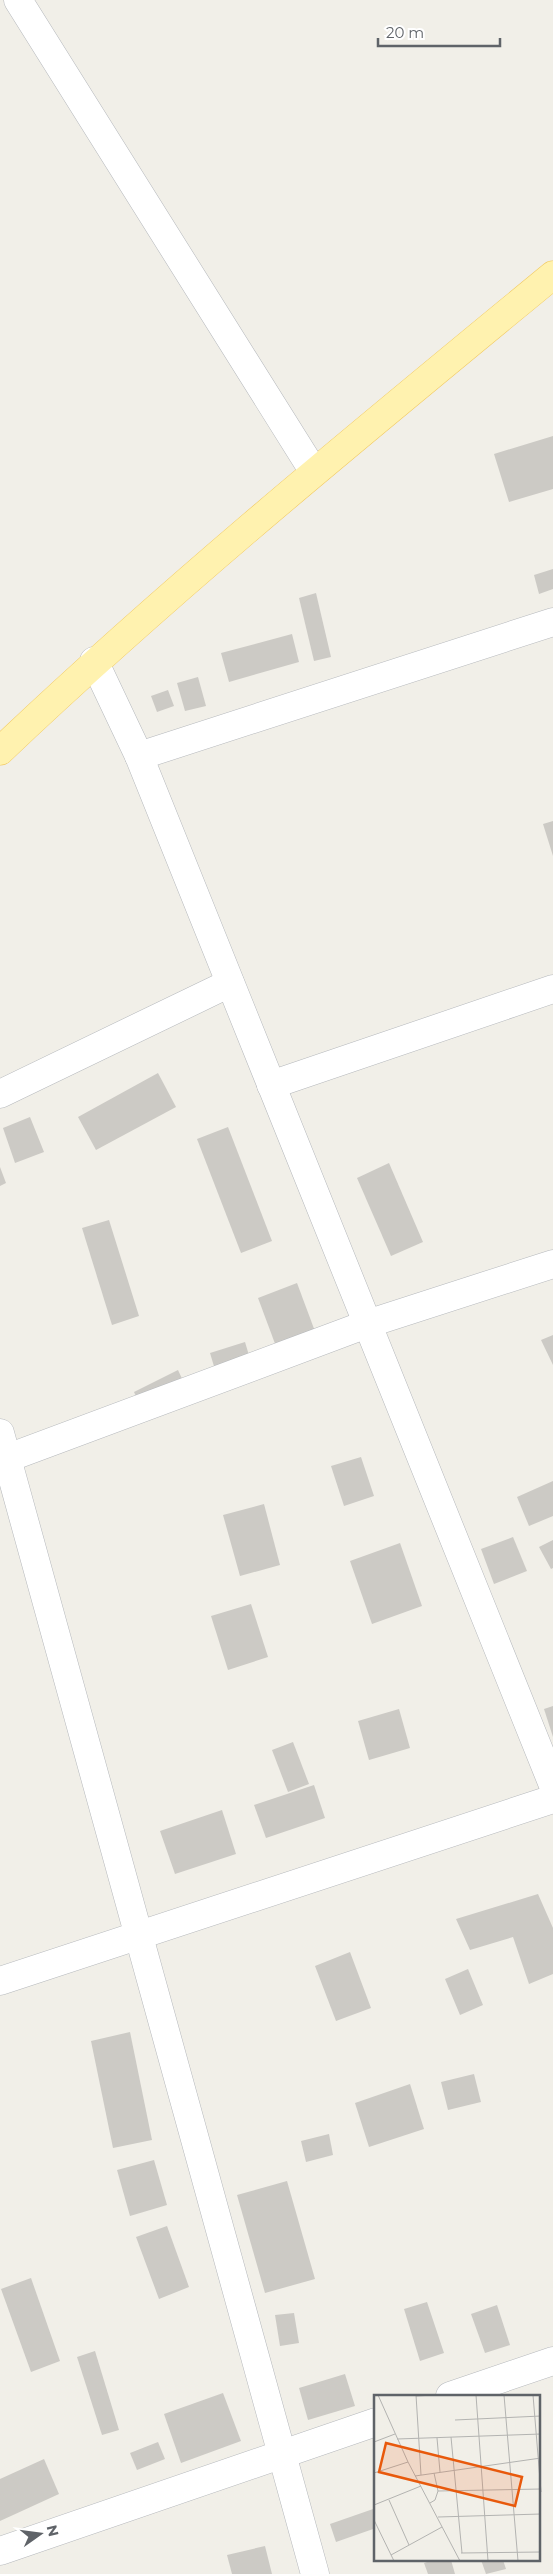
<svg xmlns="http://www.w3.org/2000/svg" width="553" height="2574" font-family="Montserrat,sans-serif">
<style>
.building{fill:#cccac5}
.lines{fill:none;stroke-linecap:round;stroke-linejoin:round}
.minor-casing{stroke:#b5b8bc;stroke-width:29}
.major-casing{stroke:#f2c960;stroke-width:29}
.minor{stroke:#fff;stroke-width:28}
.major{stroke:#fff2af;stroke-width:28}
.inset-road{fill:none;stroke:#b3b3b1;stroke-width:1}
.view{fill:#e8590c;fill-opacity:0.15;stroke:#e8590c;stroke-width:2.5}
.inset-edge{fill:none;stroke:#5f6368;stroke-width:2.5}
</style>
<rect width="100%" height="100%" fill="#f1efe8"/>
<g class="building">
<path d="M553,436V489L509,502L494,454Z"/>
<path d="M553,569V589L539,594L534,575Z"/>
<path d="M316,593L331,657L314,661L299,598Z"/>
<path d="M292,634L299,662L229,682L221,653Z"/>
<path d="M198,677L206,706L185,711L177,683Z"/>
<path d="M168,690L174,706L157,712L151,696Z"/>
<path d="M553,821V856L543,824Z"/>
<path d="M158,1073L176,1107L96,1150L78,1117Z"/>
<path d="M30,1117L44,1152L15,1163L3,1128Z"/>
<path d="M228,1127L272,1241L241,1253L197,1139Z"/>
<path d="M389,1163L423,1242L391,1256L357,1178Z"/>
<path d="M0,1167L6,1183L0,1186Z"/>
<path d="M109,1220L139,1316L112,1325L82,1228Z"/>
<path d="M297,1283L316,1334L277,1349L258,1298Z"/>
<path d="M553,1335V1365L541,1340Z"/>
<path d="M245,1342L251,1362L216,1373L210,1353Z"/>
<path d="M178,1370L185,1385L141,1407L134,1392Z"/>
<path d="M361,1457L374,1496L344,1506L331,1466Z"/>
<path d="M553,1481V1516L529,1526L517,1497Z"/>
<path d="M264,1504L280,1565L240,1576L223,1515Z"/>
<path d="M513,1537L527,1571L494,1584L481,1549Z"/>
<path d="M553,1540V1568L551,1569L539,1547Z"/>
<path d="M400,1543L422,1606L372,1624L350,1561Z"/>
<path d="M251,1604L268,1657L228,1670L211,1616Z"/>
<path d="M553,1706V1737L544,1709Z"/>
<path d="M399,1709L410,1748L369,1760L358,1721Z"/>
<path d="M293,1742L309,1784L288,1792L272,1750Z"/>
<path d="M314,1785L325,1818L266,1838L254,1805Z"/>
<path d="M222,1810L236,1854L175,1874L160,1831Z"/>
<path d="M538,1894L553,1928V1974L529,1984L513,1937L470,1950L456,1919Z"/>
<path d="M350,1952L371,2008L336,2021L315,1966Z"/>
<path d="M468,1969L483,2005L460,2015L445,1979Z"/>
<path d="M130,2032L152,2140L113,2148L91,2041Z"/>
<path d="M474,2074L481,2102L448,2110L441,2082Z"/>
<path d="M410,2084L424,2129L369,2147L355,2103Z"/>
<path d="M329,2134L333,2155L306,2162L301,2141Z"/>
<path d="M154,2160L167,2205L130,2216L117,2170Z"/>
<path d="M287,2181L315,2279L265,2293L237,2195Z"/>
<path d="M167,2226L189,2287L159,2299L136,2237Z"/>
<path d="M31,2278L60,2361L31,2372L1,2289Z"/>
<path d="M427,2302L444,2353L420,2361L404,2309Z"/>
<path d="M497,2305L510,2345L485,2353L471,2314Z"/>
<path d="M294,2313L299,2343L280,2346L275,2315Z"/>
<path d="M95,2351L119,2430L102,2435L77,2357Z"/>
<path d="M345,2374L355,2406L308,2420L299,2388Z"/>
<path d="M223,2393L241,2441L181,2463L164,2414Z"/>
<path d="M158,2442L165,2459L137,2470L130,2453Z"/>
<path d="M44,2459L59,2494L0,2521V2479Z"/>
<path d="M376,2508V2528L336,2542L330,2524Z"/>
<path d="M265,2546L272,2574H232L227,2555Z"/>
<path d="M433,2560H451L455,2574H428L424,2563Z"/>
<path d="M481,2560H503L506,2569L486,2574Z"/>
</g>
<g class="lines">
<defs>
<g id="minor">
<path d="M18,0L314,472"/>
<path d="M94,661L139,756L553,1785"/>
<path d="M139,756L553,622"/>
<path d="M271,1085L553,989"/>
<path d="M0,1094L230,983"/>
<path d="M0,1433L315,2574"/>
<path d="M0,1461L367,1324L553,1264"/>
<path d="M0,1981L553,1799"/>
<path d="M450,2396L553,2361"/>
<path d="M0,2551L376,2422"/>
</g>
<path id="major" d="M0,751C177,583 365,430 553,275"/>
</defs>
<use href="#minor" class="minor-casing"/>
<use href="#major" class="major-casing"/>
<use href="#minor" class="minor"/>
<use href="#major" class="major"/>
</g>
<g transform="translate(374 2395)">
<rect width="166" height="166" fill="#f1efe8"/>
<path class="inset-road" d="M4,0L34,67L86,166M42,0L47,80M102,0L114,166M130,0L144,166M159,0L167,97M42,1L60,0M81,25L167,21M77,42L88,158M63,43L66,77M23,44L167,39M0,47L21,39M0,78L34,67M41,81L167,63M64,96L167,94M15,105L35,150M56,108L61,105L64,96L60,78M0,110L47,91M64,122L167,119M0,125L20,166M87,158L167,157M17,160L68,132"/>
<path class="view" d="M12,48L148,82L141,111L5,77Z"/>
<rect width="166" height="166" class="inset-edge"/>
</g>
<g transform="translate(40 2534) rotate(76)" stroke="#ffffff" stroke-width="4" paint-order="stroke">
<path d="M0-4L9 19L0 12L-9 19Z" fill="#5f6368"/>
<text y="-8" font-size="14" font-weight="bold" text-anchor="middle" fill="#5f6368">N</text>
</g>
<path d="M378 38v8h122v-8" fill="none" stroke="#5f6368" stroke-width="2.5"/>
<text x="386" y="38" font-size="15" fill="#5f6368" stroke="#ffffff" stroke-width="4" paint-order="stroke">20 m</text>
</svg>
